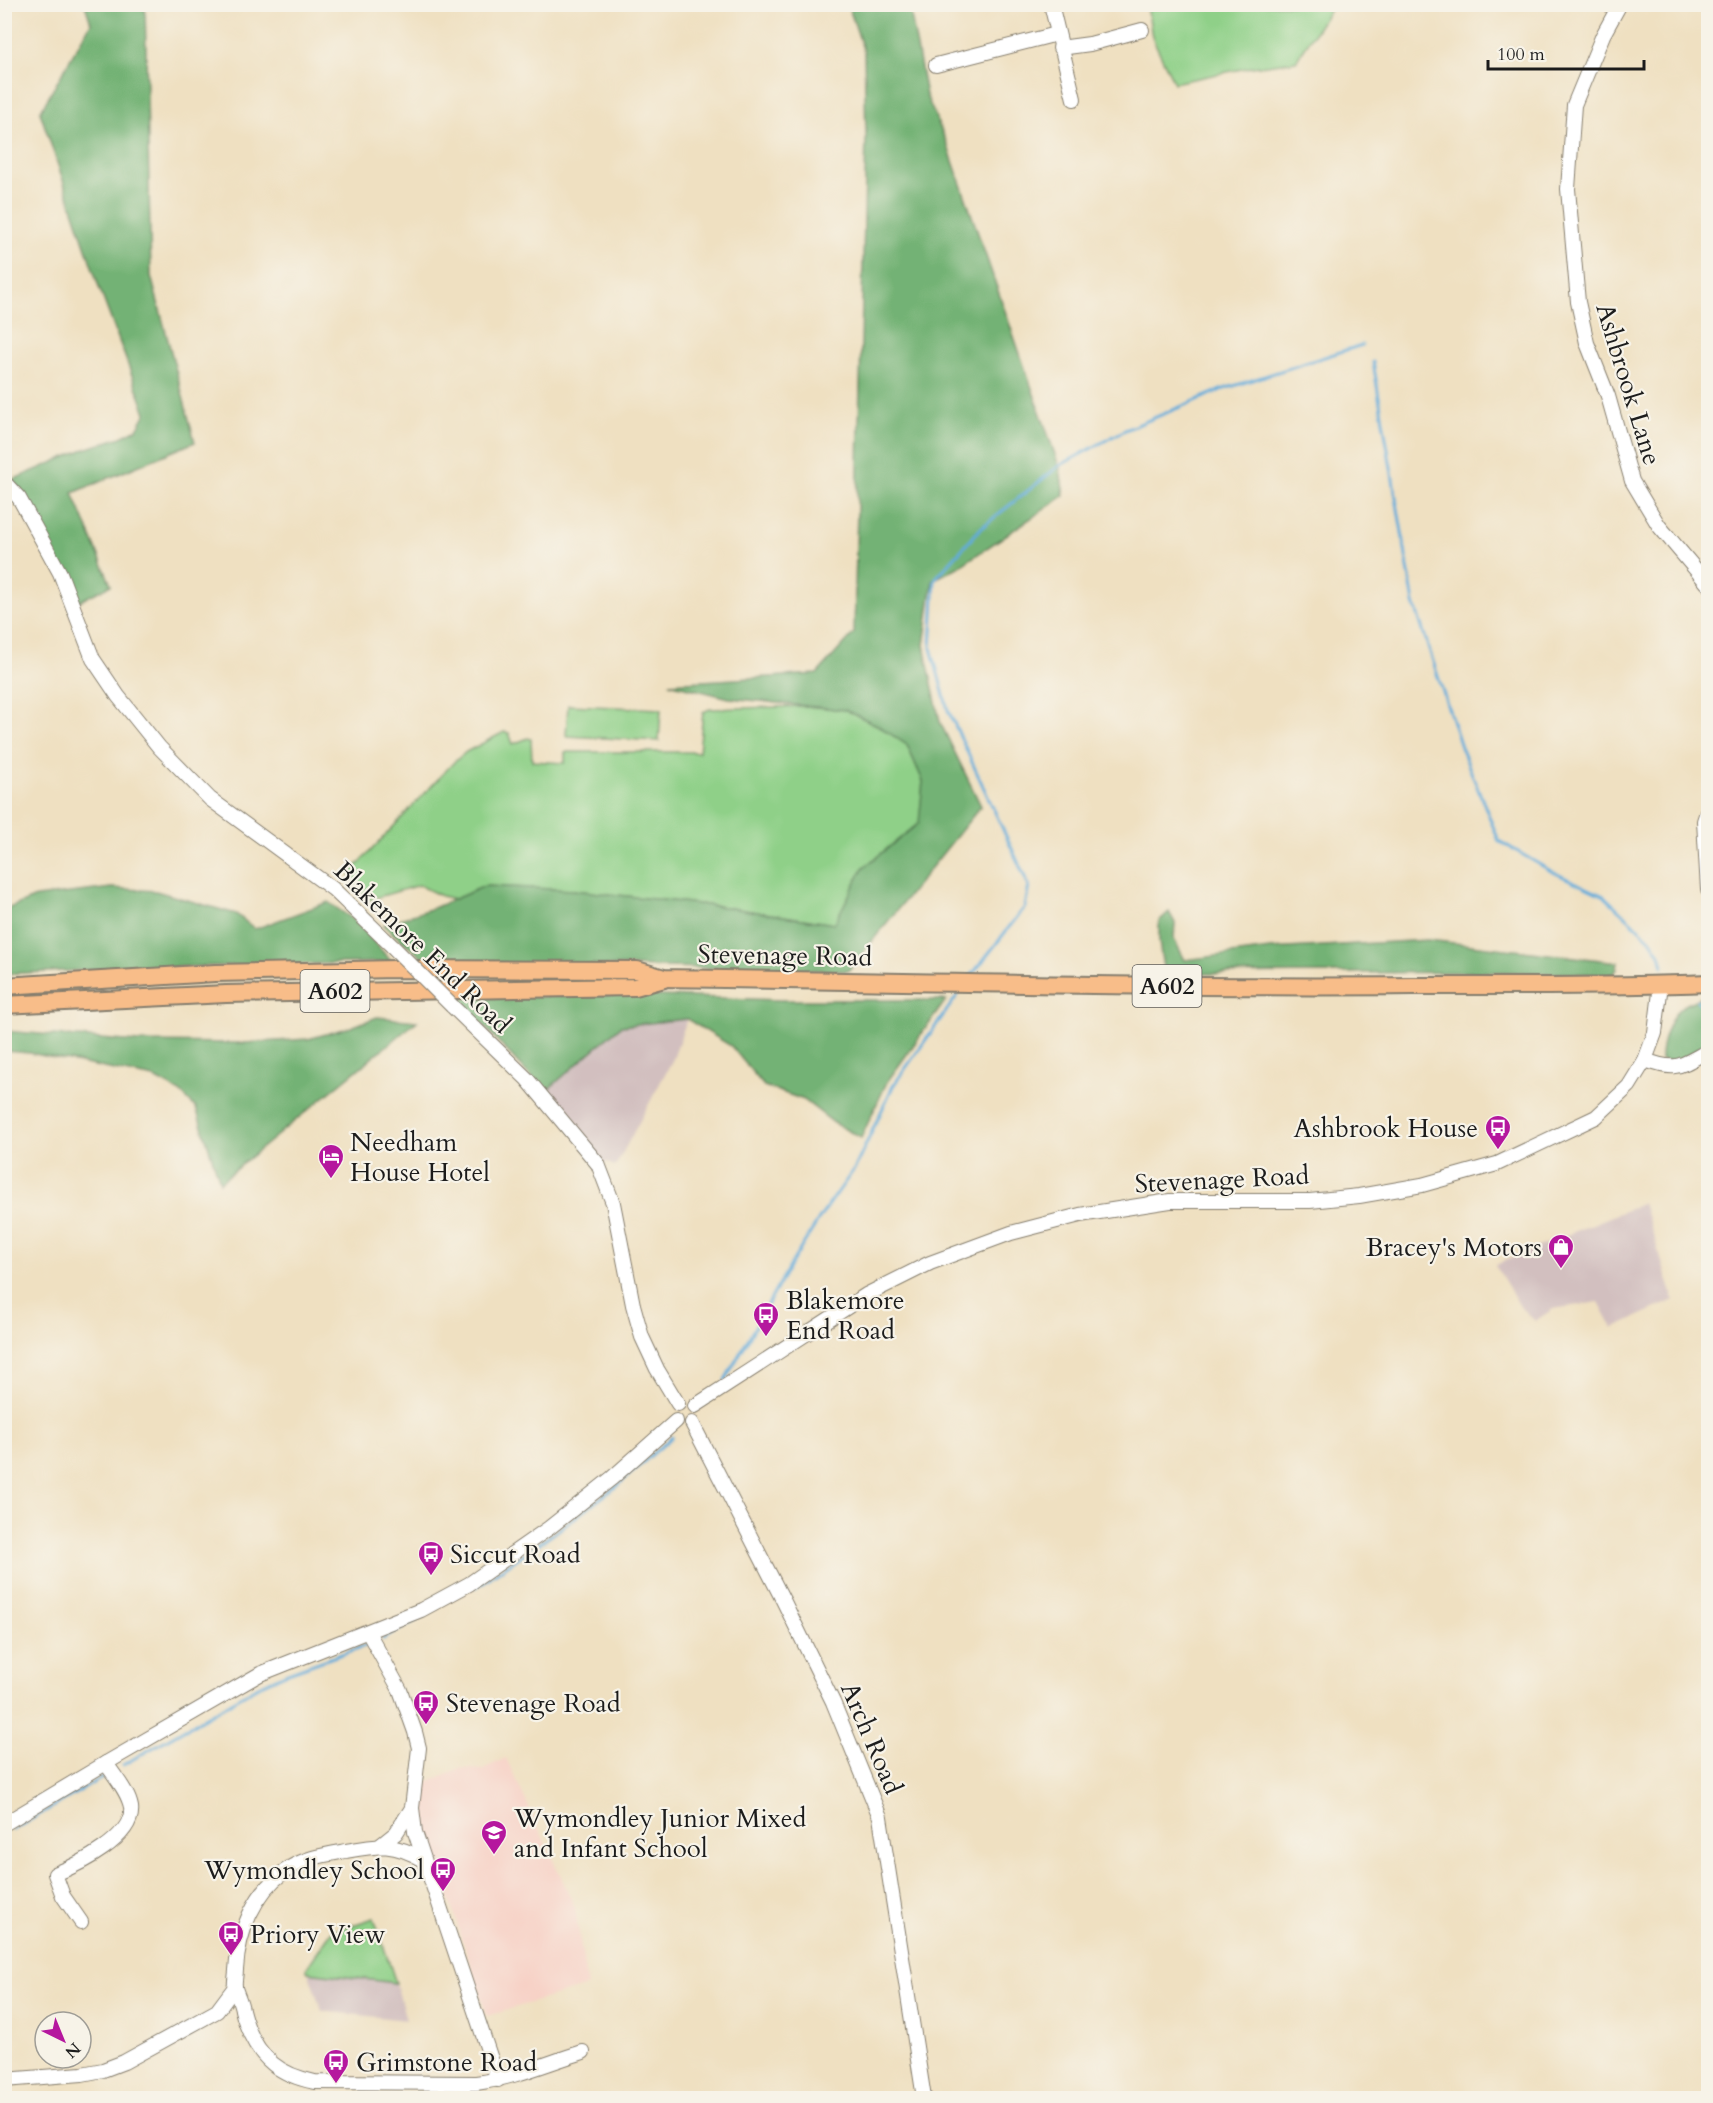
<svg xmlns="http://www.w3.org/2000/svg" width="1713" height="2103" font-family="Cardo,serif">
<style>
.built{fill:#f7d1c6}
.industrial{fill:#d2bfbf}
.green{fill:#8fd088;stroke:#567652;stroke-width:1.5}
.forest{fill:#73b274;stroke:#486748;stroke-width:1.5}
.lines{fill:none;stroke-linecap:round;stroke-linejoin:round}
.stream{stroke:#62acda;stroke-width:3}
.minor-casing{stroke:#867e6e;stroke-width:16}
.major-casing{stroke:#867e6e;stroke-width:20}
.minor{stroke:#fff;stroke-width:14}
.major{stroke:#f8bd89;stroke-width:16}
.minor-bridge-casing{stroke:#867e6e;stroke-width:16;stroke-linecap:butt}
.minor-bridge{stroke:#fff;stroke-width:14}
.labels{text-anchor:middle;stroke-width:4.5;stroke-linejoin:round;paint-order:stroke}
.shield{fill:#f7f3e8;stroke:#5e5c59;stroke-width:1.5}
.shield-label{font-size:24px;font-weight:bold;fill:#1c1c1c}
.street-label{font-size:26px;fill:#1c1c1c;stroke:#f7f3e8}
.poi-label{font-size:26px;fill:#1c1c1c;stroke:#f7f3e8;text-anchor:start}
</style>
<rect width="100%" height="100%" fill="#f7f3e8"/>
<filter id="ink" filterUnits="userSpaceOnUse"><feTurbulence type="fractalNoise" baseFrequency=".0167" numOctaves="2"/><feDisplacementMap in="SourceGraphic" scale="12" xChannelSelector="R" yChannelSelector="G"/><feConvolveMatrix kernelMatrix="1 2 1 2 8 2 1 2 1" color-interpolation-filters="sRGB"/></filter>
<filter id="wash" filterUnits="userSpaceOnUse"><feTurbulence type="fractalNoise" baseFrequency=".008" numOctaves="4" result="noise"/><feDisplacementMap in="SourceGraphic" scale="24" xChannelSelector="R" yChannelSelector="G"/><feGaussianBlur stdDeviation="1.35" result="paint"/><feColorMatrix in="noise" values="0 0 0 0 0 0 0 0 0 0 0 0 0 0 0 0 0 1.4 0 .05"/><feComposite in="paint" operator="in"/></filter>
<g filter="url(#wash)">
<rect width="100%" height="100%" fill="#efe0c1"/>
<path class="built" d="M506,1758L575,1907L587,1986L487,2016L424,1821L423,1785L460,1768L481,1770Z"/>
<g class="industrial">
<path d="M687,1019L673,1059L615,1167L607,1162L601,1164L543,1094L621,1026Z"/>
<path d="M1643,1203L1674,1300L1613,1328L1599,1302L1553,1309L1535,1321L1521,1308L1495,1265Z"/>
<path d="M308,1972L396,1983L406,2020L322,2011Z"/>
</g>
<g class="green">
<path d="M1147,5V4L1333,5L1296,61L1252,67L1174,83L1152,37Z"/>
<path d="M568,705L661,709L659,741L566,736Z"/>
<path d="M806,706L846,710L877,725L907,745L923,781L920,823L863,868L835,924L725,907L573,890L485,886L455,899L441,896L419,885L365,901C356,893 353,885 350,873L454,762L466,752L504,732L509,733L513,744L528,738L531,739L532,761L565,763V752H699L703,712L710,709Z"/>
<path d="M374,1918L396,1983L308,1972L306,1969L331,1932Z"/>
</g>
<g class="forest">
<path d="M85,5H145L151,276L195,442L73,493L111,585L78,602L24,494L12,480L82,450L121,437L137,429L146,413L100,290L40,112L91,23Z"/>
<path d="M848,5H909L926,95L946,141L1060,469L1064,496L960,566L933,580L924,645L940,722L981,806L848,971L428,962L383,925L436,907L485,886L573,890L725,907L834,924L863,868L919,823L923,781L907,745L877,725L846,710L729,698L669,683L817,674L854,633L866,135L864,52Z"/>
<path d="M112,888L156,891L236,914L255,929L328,902L354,920L392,962L127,968L5,974L4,910L36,897Z"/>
<path d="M1169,912L1175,923L1174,939L1185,960L1270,949L1428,940L1618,962L1617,969L1613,975L1506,972L1164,974L1159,942V921Z"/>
<path d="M631,995L781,1000H946L887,1082L861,1138L834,1123L804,1100L764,1086L731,1046L687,1019L621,1026L545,1092L458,998Z"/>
<path d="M1703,996H1708V1041L1677,1063L1661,1060C1660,1045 1668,1022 1678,1010C1684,1004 1696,1000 1703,996Z"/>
<path d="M377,1017L417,1021L220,1182L196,1108L180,1092L154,1078L30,1053L5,1051V1031L138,1042L244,1043L308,1039L351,1027Z"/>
</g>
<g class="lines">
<g class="stream">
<path d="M1373,362L1414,603L1461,747L1499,841L1551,871L1604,896L1650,939L1660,954L1663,966"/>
<path d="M971,976L1025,907L1029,886L948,710L931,648L935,579L981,528L1059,466L1125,430L1221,390L1362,345"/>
<path d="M1697,1000L1708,1013"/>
<path d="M725,1380L789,1267L821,1216L855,1168L893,1086L962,989"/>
<path d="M476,1587L553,1534L618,1485L672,1437"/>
<path d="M383,1639L423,1616"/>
<path d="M123,1765L261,1685L285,1674L370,1644"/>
<path d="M13,1830L102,1778"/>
</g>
</g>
</g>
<g filter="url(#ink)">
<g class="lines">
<defs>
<g id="minor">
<path d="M1051,4L1074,99"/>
<path d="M1620,4L1603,35L1574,105L1568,189L1578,302L1587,343L1608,396L1632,481L1659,526L1708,584"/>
<path d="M1703,4L1708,8"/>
<path d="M1060,48L1090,44L1142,30"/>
<path d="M936,65L1057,34"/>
<path d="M4,482L19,498L60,573L93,659L118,696L159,747L210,799L333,889L393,947"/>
<path d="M1708,809L1704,821L1708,890"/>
<path d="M452,1006L527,1079L598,1164L613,1203L633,1305L642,1337L657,1369L678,1404"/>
<path d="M1645,1060C1677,1072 1680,1066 1708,1051"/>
<path d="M695,1406L866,1295L930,1263L1011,1233L1080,1215L1170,1201H1310L1359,1196L1422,1185L1497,1164L1596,1117L1629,1086L1645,1060L1655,1033L1661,984"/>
<path d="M692,1423L783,1600L833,1702L880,1817L924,2098"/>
<path d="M368,1632L400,1690L415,1732L419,1748L412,1808L415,1832L498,2080"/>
<path d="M4,1824L106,1763L260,1674L421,1610L469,1584L549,1528L612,1478L676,1421"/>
<path d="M381,1845L396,1833L412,1808"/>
<path d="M424,1860C393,1842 379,1845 346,1851C324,1855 303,1858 285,1871C254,1893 238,1932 236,1970C236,1975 234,1982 235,1988C237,1995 241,2002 242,2010C247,2030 257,2051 273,2064C285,2074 300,2079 315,2082L476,2083C514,2078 547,2063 583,2052"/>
<path d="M81,1922L63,1896L55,1874C78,1865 135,1837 131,1807C128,1791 114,1776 106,1763"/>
<path d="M4,2080L82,2074L103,2070L124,2062L217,2011L235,1987"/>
</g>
<g id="major">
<path d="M4,986L215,973L395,969L637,970L664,978C915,982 1165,988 1415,986C1513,986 1611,987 1708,983"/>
<path d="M4,1005L226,994L635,987L664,979"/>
</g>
</defs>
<use href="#minor" class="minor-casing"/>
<use href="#major" class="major-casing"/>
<use href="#minor" class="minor"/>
<use href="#major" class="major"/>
<defs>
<path id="minor-bridge" d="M393,947L452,1006"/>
</defs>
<use href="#minor-bridge" class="minor-bridge-casing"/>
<use href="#minor-bridge" class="minor-bridge"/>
</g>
</g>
<defs>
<symbol id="bus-pin" viewBox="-11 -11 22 30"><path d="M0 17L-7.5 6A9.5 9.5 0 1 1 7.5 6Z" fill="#b5179e" stroke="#f7f3e8"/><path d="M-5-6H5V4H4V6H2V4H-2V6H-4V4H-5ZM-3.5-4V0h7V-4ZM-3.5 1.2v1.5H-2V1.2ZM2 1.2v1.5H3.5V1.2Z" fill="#fff"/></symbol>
<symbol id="hotel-pin" viewBox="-11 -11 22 30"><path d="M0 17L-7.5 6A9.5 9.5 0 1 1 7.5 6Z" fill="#b5179e" stroke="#f7f3e8"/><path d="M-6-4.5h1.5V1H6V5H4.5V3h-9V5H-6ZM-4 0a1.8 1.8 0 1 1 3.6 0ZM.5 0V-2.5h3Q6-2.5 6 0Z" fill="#fff"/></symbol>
<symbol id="shop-pin" viewBox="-11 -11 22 30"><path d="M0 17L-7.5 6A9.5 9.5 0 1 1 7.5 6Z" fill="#b5179e" stroke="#f7f3e8"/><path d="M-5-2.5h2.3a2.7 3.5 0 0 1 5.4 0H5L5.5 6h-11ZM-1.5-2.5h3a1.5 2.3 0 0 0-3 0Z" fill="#fff"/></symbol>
<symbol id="school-pin" viewBox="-11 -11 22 30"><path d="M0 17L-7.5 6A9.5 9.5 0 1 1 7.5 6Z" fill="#b5179e" stroke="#f7f3e8"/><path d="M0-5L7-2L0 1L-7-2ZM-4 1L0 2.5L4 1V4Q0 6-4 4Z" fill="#fff"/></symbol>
</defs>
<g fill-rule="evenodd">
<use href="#bus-pin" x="1483" y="1113" width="30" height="40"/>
<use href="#hotel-pin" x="316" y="1142" width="30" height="40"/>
<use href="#shop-pin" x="1546" y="1232" width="30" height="40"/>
<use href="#bus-pin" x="751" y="1300" width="30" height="40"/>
<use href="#bus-pin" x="416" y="1539" width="30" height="40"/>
<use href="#bus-pin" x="411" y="1688" width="30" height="40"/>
<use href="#school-pin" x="479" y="1818" width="30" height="40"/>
<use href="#bus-pin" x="428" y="1855" width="30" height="40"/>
<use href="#bus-pin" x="216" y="1919" width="30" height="40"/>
<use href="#bus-pin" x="321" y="2047" width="30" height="40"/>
</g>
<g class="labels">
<g class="shield">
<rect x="1132.5" y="965" width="69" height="42" rx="4.5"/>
<rect x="300.5" y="970" width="69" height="42" rx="4.5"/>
</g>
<g class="shield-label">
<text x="1167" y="994">A602</text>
<text x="335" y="999">A602</text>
</g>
<g class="street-label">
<text transform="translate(1629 384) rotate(73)" y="9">Ashbrook Lane</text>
<text transform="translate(423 947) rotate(44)" y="9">Blakemore End Road</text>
<text transform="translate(785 955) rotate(1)" y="9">Stevenage Road</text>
<text transform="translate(1222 1179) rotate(-3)" y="9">Stevenage Road</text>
<text transform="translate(872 1738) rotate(67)" y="9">Arch Road</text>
</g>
<g class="poi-label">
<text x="1478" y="1137" text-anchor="end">Ashbrook House</text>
<text x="350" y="1151">Needham<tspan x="350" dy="30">House Hotel</tspan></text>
<text x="1542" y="1256" text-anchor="end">Bracey's Motors</text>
<text x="786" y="1309">Blakemore<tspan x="786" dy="30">End Road</tspan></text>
<text x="450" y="1563">Siccut Road</text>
<text x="446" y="1712">Stevenage Road</text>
<text x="514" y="1827">Wymondley Junior Mixed<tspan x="514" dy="30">and Infant School</tspan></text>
<text x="424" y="1879" text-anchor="end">Wymondley School</text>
<text x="250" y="1943">Priory View</text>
<text x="356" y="2071">Grimstone Road</text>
</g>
</g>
<rect width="1713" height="2103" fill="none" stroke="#f7f3e8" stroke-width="24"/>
<g transform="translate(63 2040) rotate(137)"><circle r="28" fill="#f7f3e8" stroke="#9f9d96" stroke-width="1.5"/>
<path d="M0-4.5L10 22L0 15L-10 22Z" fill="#b5179e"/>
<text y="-9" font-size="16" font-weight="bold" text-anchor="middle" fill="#1c1c1c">N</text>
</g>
<path d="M1488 60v9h156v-9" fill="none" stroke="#1c1c1c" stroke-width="3"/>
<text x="1497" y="60" font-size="18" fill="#1c1c1c" stroke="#f7f3e8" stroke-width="4.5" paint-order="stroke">100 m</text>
</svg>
